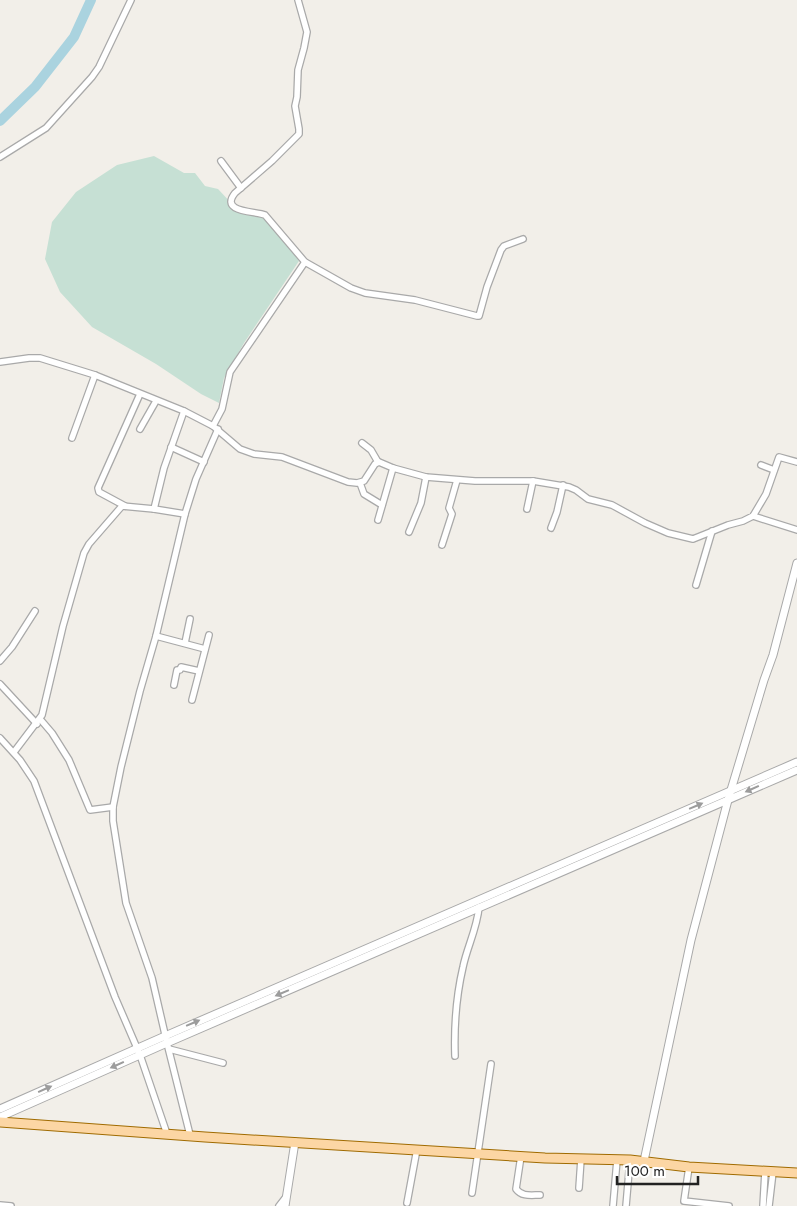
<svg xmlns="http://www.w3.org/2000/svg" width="797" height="1206" font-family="Jost,sans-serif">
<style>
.wetland{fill:#c6e0d4}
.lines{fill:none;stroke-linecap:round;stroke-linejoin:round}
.river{stroke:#aad3df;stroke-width:10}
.minor-casing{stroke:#a9a9a9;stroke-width:8}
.tertiary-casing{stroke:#a9a9a9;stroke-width:9}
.primary-casing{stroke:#a06b00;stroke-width:11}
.minor{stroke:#fff;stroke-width:5.5}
.tertiary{stroke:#fff;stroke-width:7}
.primary{stroke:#fcd6a4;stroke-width:9}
.oneway{fill:#9c9c9c}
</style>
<rect width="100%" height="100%" fill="#f2efe9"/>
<path class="wetland" d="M154,156L184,173H195L205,186L218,189L233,205L265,215L283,237L299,261L244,343L224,378L219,403L201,394L156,364L92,327L60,292L45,259L52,222L76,192L117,165Z"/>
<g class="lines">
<path class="river" d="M0,121L35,87L74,37L91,0"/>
<defs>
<g id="minor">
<path d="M298,0L307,32L304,48L298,70L297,97L295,106L299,129V134L272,161L235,193C219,213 256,211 265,215L305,262L351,288L365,293L415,300L477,316H479L487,287L501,250L504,246L523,239"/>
<path d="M0,157L46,128L92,77L99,67L131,0"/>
<path d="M221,161L241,188"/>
<path d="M0,362L29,358H40L95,375L184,411L213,426L240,449L254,454L282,457L348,482L357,483L364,481L375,464L379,462L393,468L426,477L475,481H533L569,487L576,490L588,499L612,505L645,523L668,533L693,539L728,525L743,521L753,516L766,494L779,457L797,462"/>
<path d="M213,426L222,409L230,372L305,262"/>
<path d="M140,429L156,401"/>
<path d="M72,438L95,375"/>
<path d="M362,443L371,450L378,462"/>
<path d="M171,447L204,462"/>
<path d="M761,465L774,470"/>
<path d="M360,483L364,494L382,505"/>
<path d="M125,506L99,492L98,488L140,394"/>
<path d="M154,509L164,468L184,411"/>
<path d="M527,509L533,481"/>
<path d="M753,516L797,530"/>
<path d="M378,520L393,468"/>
<path d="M551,528L557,512L563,485"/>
<path d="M409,532L421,503L426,477"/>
<path d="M442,545L452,514L449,508L457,480"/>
<path d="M696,585L712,531"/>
<path d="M156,636L205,649"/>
<path d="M185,643L190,619"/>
<path d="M0,661L12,647L35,611"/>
<path d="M0,684L37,724"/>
<path d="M174,685L177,670H180L181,667L199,671"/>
<path d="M192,700L209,635"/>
<path d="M40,719L52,733L69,760L90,810L113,807"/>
<path d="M0,738L20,760L34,781L115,997L140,1055L167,1134"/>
<path d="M14,752L42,715L63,626L84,553L89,544L122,506L154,509L185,514"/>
<path d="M169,1049L223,1063"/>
<path d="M455,1056C454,1026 456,997 463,967C467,947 477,929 479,907"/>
<path d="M190,1135L167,1043L152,978L126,903L113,821V807L121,767L140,691L156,636L185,514L196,479L218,429"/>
<path d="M521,1156L516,1189C522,1197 531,1195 540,1195"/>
<path d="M689,1167L684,1201L729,1206"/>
<path d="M579,1188L581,1159"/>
<path d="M472,1193L491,1064"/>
<path d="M407,1203L417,1149"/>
<path d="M0,1205L11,1206"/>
<path d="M279,1206L286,1197"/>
<path d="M613,1206L617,1160"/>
<path d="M626,1206L630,1160"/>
<path d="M763,1206L765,1172"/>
<path d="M769,1206L773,1172"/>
</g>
<g id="tertiary">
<path d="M0,1109L165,1036L797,762"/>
<path d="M0,1117L167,1043L797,770"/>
<path d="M644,1161L691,940L728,800L764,680L773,655L797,563"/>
<path d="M285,1206L295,1142"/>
</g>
<path id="primary" d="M0,1122L205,1137L545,1158L630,1160L689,1167L797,1173"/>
</defs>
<use href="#minor" class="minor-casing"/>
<use href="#tertiary" class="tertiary-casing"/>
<use href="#primary" class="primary-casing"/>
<use href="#minor" class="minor"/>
<use href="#tertiary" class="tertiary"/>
<use href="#primary" class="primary"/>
</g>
<defs><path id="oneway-solid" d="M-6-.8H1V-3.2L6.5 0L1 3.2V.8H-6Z" transform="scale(1.25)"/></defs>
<g class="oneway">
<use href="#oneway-solid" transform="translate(752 789) rotate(156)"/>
<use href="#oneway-solid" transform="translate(696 806) rotate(-23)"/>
<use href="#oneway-solid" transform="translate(282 993) rotate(157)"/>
<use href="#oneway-solid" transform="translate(193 1023) rotate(-23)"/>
<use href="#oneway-solid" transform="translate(117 1065) rotate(156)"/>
<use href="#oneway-solid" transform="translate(45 1089) rotate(-24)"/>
</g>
<path d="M617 1176v8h81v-8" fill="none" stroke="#222222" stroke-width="2.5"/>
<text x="624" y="1176" font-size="15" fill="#222222" stroke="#ffffff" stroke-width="4" paint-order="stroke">100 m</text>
</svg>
